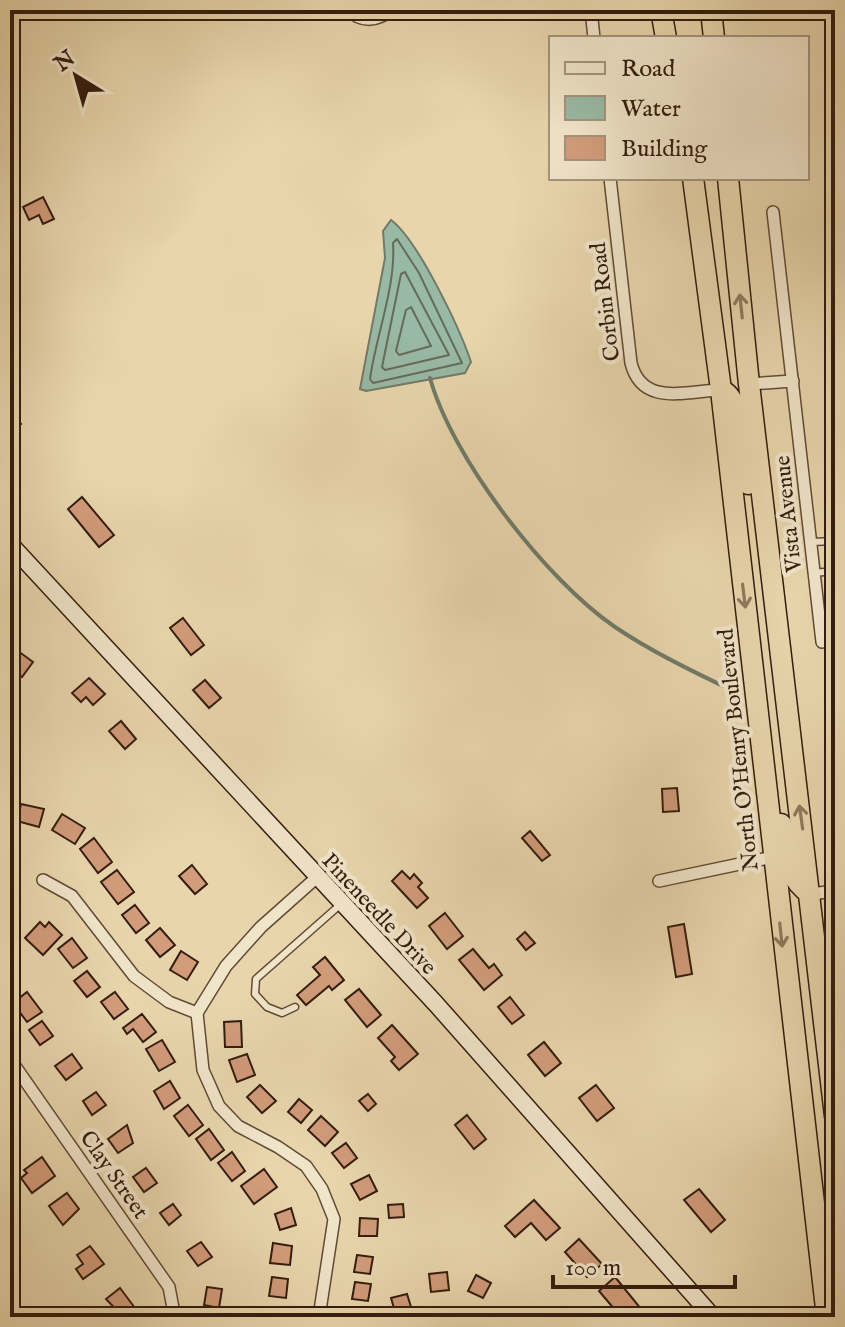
<svg xmlns="http://www.w3.org/2000/svg" width="845" height="1327" font-family="'IM FELL English',serif">
<style>
.water{fill:#98b9a5;stroke:#707b69;stroke-width:2}
.lines{fill:none;stroke-linecap:round;stroke-linejoin:round}
.shore{stroke:#666b5a;stroke-width:2}
.stream{stroke:#707b69;stroke-width:4}
.building{fill:#d29b7a;stroke:#331d0e;stroke-width:2}
.lane-casing{stroke:#604b36;stroke-width:9}
.street-casing{stroke:#604b36;stroke-width:14}
.secondary-casing{stroke:#331d0e;stroke-width:19}
.highway-casing{stroke:#331d0e;stroke-width:23}
.lane{stroke:#f0e4c9;stroke-width:6}
.street{stroke:#f0e4c9;stroke-width:11}
.secondary{stroke:#f0e4c9;stroke-width:16}
.highway{stroke:#e8d5ac;stroke-width:20}
.oneway{stroke:#8e795d}
.labels{text-anchor:middle;stroke-width:8;stroke-linejoin:round;paint-order:stroke}
.street-label{font-size:22px;fill:#331d0e;stroke:#f0e4c9}
</style>
<rect width="100%" height="100%" fill="#e8d5ac"/>
<filter id="stains"><feTurbulence type="fractalNoise" baseFrequency=".0025" numOctaves="4"/><feColorMatrix values="0 0 0 0 .2 0 0 0 0 .09 0 0 0 0 .02 0 0 0 .5 -.17"/></filter>
<radialGradient id="worn" r=".72"><stop offset=".6" stop-color="#630" stop-opacity="0"/><stop offset="1" stop-color="#630" stop-opacity=".3"/></radialGradient>
<path class="water" d="M391,220C418,240 460,329 471,362L465,373L366,391L360,389L385,258L383,231Z"/>
<g class="lines">
<g class="shore">
<path d="M397,239L419,273L462,363L373,383L370,379C376,335 396,287 393,243Z"/>
<path d="M405,272L449,355L385,370L382,367L401,274Z"/>
<path d="M411,307L431,346L399,355L396,351L406,310Z"/>
</g>
<path class="stream" d="M430,378C452,458 546,580 615,627C649,650 686,668 723,686"/>
</g>
<g class="building">
<path d="M43,197L54,219L43,224L39,215L29,220L23,207Z"/>
<path d="M10,412L21,424L10,434Z"/>
<path d="M82,497L114,535L99,547L68,509Z"/>
<path d="M183,618L204,645L191,655L170,628Z"/>
<path d="M18,651L33,662L22,677L10,668Z"/>
<path d="M89,678L105,694L93,705L86,697L81,702L72,693Z"/>
<path d="M205,680L221,698L209,708L193,690Z"/>
<path d="M121,721L136,739L125,749L109,731Z"/>
<path d="M677,788L679,811L663,812L662,789Z"/>
<path d="M21,804L44,809L39,827L17,821Z"/>
<path d="M62,814L85,828L75,844L52,830Z"/>
<path d="M530,831L550,855L542,861L522,838Z"/>
<path d="M94,838L112,862L98,873L80,849Z"/>
<path d="M192,865L207,884L195,894L179,876Z"/>
<path d="M117,870L134,892L118,904L101,882Z"/>
<path d="M402,871L410,879L414,874L422,883L418,887L428,898L417,908L392,881Z"/>
<path d="M135,905L149,923L136,933L122,915Z"/>
<path d="M445,913L463,936L447,949L429,926Z"/>
<path d="M40,922L45,927L49,922L62,935L43,955L25,938Z"/>
<path d="M684,924L692,974L676,977L668,927Z"/>
<path d="M160,928L175,945L160,957L146,940Z"/>
<path d="M525,932L535,943L526,950L517,939Z"/>
<path d="M72,938L87,958L73,968L58,949Z"/>
<path d="M473,949L489,968L494,964L502,975L484,990L459,960Z"/>
<path d="M181,951L198,962L187,980L170,970Z"/>
<path d="M325,957L344,980L332,990L329,986L306,1005L297,995L320,975L313,967Z"/>
<path d="M87,971L100,987L87,997L74,981Z"/>
<path d="M359,989L381,1015L367,1027L345,1000Z"/>
<path d="M27,992L42,1012L27,1022L13,1003Z"/>
<path d="M115,992L128,1009L114,1019L101,1002Z"/>
<path d="M510,997L524,1015L512,1024L498,1007Z"/>
<path d="M142,1014L156,1032L143,1042L133,1029L127,1034L123,1028Z"/>
<path d="M42,1021L53,1036L40,1045L29,1030Z"/>
<path d="M241,1021L242,1047H225L224,1022Z"/>
<path d="M392,1025L418,1054L399,1070L391,1061L395,1057L378,1038Z"/>
<path d="M162,1040L175,1062L159,1071L146,1049Z"/>
<path d="M544,1042L561,1063L545,1076L528,1055Z"/>
<path d="M72,1054L82,1068L66,1080L55,1066Z"/>
<path d="M247,1054L255,1075L237,1082L229,1060Z"/>
<path d="M170,1081L180,1098L164,1109L154,1091Z"/>
<path d="M260,1085L276,1101L262,1113L247,1097Z"/>
<path d="M596,1085L614,1108L597,1121L579,1098Z"/>
<path d="M96,1092L106,1105L92,1115L83,1101Z"/>
<path d="M368,1094L376,1104L368,1111L359,1101Z"/>
<path d="M299,1099L312,1110L301,1123L288,1112Z"/>
<path d="M188,1105L203,1125L189,1136L174,1116Z"/>
<path d="M467,1115L486,1139L474,1149L455,1125Z"/>
<path d="M321,1116L338,1132L325,1146L308,1130Z"/>
<path d="M127,1125L133,1143L118,1153L108,1139Z"/>
<path d="M209,1129L224,1150L211,1160L196,1139Z"/>
<path d="M346,1143L357,1158L344,1168L332,1153Z"/>
<path d="M232,1152L245,1171L232,1181L218,1163Z"/>
<path d="M42,1157L55,1176L32,1193L21,1178L27,1173L24,1170Z"/>
<path d="M146,1168L157,1183L144,1192L133,1177Z"/>
<path d="M264,1169L277,1187L254,1204L241,1186Z"/>
<path d="M369,1175L377,1191L360,1200L351,1184Z"/>
<path d="M699,1189L725,1220L711,1232L684,1200Z"/>
<path d="M67,1193L79,1209L63,1225L49,1206Z"/>
<path d="M534,1200L560,1228L546,1240L531,1223L515,1237L505,1226Z"/>
<path d="M173,1204L181,1215L169,1225L160,1213Z"/>
<path d="M403,1204L404,1217L389,1218L388,1205Z"/>
<path d="M291,1208L296,1225L280,1230L275,1214Z"/>
<path d="M360,1218L378,1219L377,1236H359Z"/>
<path d="M579,1239L602,1264L587,1277L565,1252Z"/>
<path d="M201,1242L212,1257L198,1266L187,1251Z"/>
<path d="M273,1243L292,1246L290,1265L270,1263Z"/>
<path d="M90,1246L104,1264L83,1279L76,1269L83,1264L77,1255Z"/>
<path d="M357,1255L373,1257L370,1274L354,1272Z"/>
<path d="M447,1272L449,1290L431,1292L429,1274Z"/>
<path d="M476,1275L491,1283L483,1298L468,1291Z"/>
<path d="M272,1277L288,1279L286,1298L269,1296Z"/>
<path d="M615,1277L642,1310L633,1317H621L599,1291Z"/>
<path d="M355,1282L371,1284L368,1301L352,1299Z"/>
<path d="M207,1287L222,1289L219,1308L204,1305Z"/>
<path d="M120,1288L135,1308L123,1317L106,1299Z"/>
<path d="M407,1294L412,1310L396,1315L391,1298Z"/>
</g>
<g class="lines">
<defs>
<g id="lane">
<path d="M344,10C363,28 378,23 398,10"/>
<path d="M811,542L835,541"/>
<path d="M813,573L835,571"/>
<path d="M822,642L835,640"/>
<path d="M295,1007L282,1013L267,1007L255,994L256,979L341,904"/>
</g>
<g id="street">
<path d="M591,10L594,38"/>
<path d="M610,178L631,363C642,407 686,391 721,390"/>
<path d="M773,212L822,642"/>
<path d="M749,384L793,381"/>
<path d="M316,878L261,927L226,966L197,1013L203,1070L219,1106L238,1126L278,1147L306,1166L322,1189L334,1219L319,1317"/>
<path d="M43,880L72,896L134,976L169,1002L197,1013"/>
<path d="M659,881L773,857"/>
<path d="M811,894L835,891"/>
<path d="M10,1059L169,1287L173,1308L171,1317"/>
</g>
<path id="secondary" d="M10,544L436,1004L713,1317"/>
<g id="highway">
<path d="M661,10L666,38"/>
<path d="M711,10L714,38"/>
<path d="M693,178L721,390L827,1317"/>
<path d="M728,178L749,384L835,1116"/>
<path d="M723,391C744,402 743,460 748,484"/>
<path d="M781,824C786,850 786,879 811,894"/>
</g>
</defs>
<use href="#lane" class="lane-casing"/>
<use href="#street" class="street-casing"/>
<use href="#secondary" class="secondary-casing"/>
<use href="#highway" class="highway-casing"/>
<use href="#lane" class="lane"/>
<use href="#street" class="street"/>
<use href="#secondary" class="secondary"/>
<use href="#highway" class="highway"/>
</g>
<defs><path id="oneway-shaft" d="M-6 0H5M1.5-3L5.5 0L1.5 3" fill="none" stroke-width="1.6" stroke-linecap="round" stroke-linejoin="round" transform="scale(2)"/></defs>
<g class="oneway">
<use href="#oneway-shaft" transform="translate(741 306) rotate(-96)"/>
<use href="#oneway-shaft" transform="translate(744 596) rotate(83)"/>
<use href="#oneway-shaft" transform="translate(801 817) rotate(-98)"/>
<use href="#oneway-shaft" transform="translate(781 935) rotate(84)"/>
</g>
<g class="labels">
<g class="street-label">
<text transform="translate(604 302) rotate(-97)" y="8">Corbin Road</text>
<text transform="translate(787 514) rotate(-96)" y="8">Vista Avenue</text>
<text transform="translate(737 750) rotate(-96)" y="8">North O'Henry Boulevard</text>
<text transform="translate(380 913) rotate(47)" y="8">Pineneedle Drive</text>
<text transform="translate(115 1174) rotate(55)" y="8">Clay Street</text>
</g>
</g>
<rect width="845" height="1327" fill="none" stroke="#e8d5ac" stroke-width="40"/>
<rect x="12" y="12" width="821" height="1303" fill="none" stroke="#331d0e" stroke-width="4"/>
<rect x="20" y="20" width="805" height="1287" fill="none" stroke="#331d0e" stroke-width="2"/>
<rect x="549" y="36" width="260" height="144" fill="#f0e4c9" stroke="#a4947e" stroke-width="2"/>
<rect x="565" y="62" width="40" height="12" fill="#f0e4c9" stroke="#a4947e" stroke-width="2"/>
<text x="621" y="76" font-size="24" fill="#331d0e">Road</text>
<rect x="565" y="96" width="40" height="24" fill="#98b9a5" stroke="#a4947e" stroke-width="2"/>
<text x="621" y="116" font-size="24" fill="#331d0e">Water</text>
<rect x="565" y="136" width="40" height="24" fill="#d29b7a" stroke="#a4947e" stroke-width="2"/>
<text x="621" y="156" font-size="24" fill="#331d0e">Building</text>
<g transform="translate(76 76) rotate(323)" stroke="#f0e4c9" stroke-width="6" paint-order="stroke">
<path d="M0-6L14 30L0 20L-14 30Z" fill="#331d0e"/>
<text y="-12" font-size="22" font-weight="bold" text-anchor="middle" fill="#331d0e">N</text>
</g>
<path d="M553 1275v12h182v-12" fill="none" stroke="#331d0e" stroke-width="4"/>
<text x="565" y="1275" font-size="24" fill="#331d0e" stroke="#f0e4c9" stroke-width="6" paint-order="stroke">100 m</text>
<rect width="100%" height="100%" filter="url(#stains)"/>
<rect width="100%" height="100%" fill="url(#worn)"/>
</svg>
